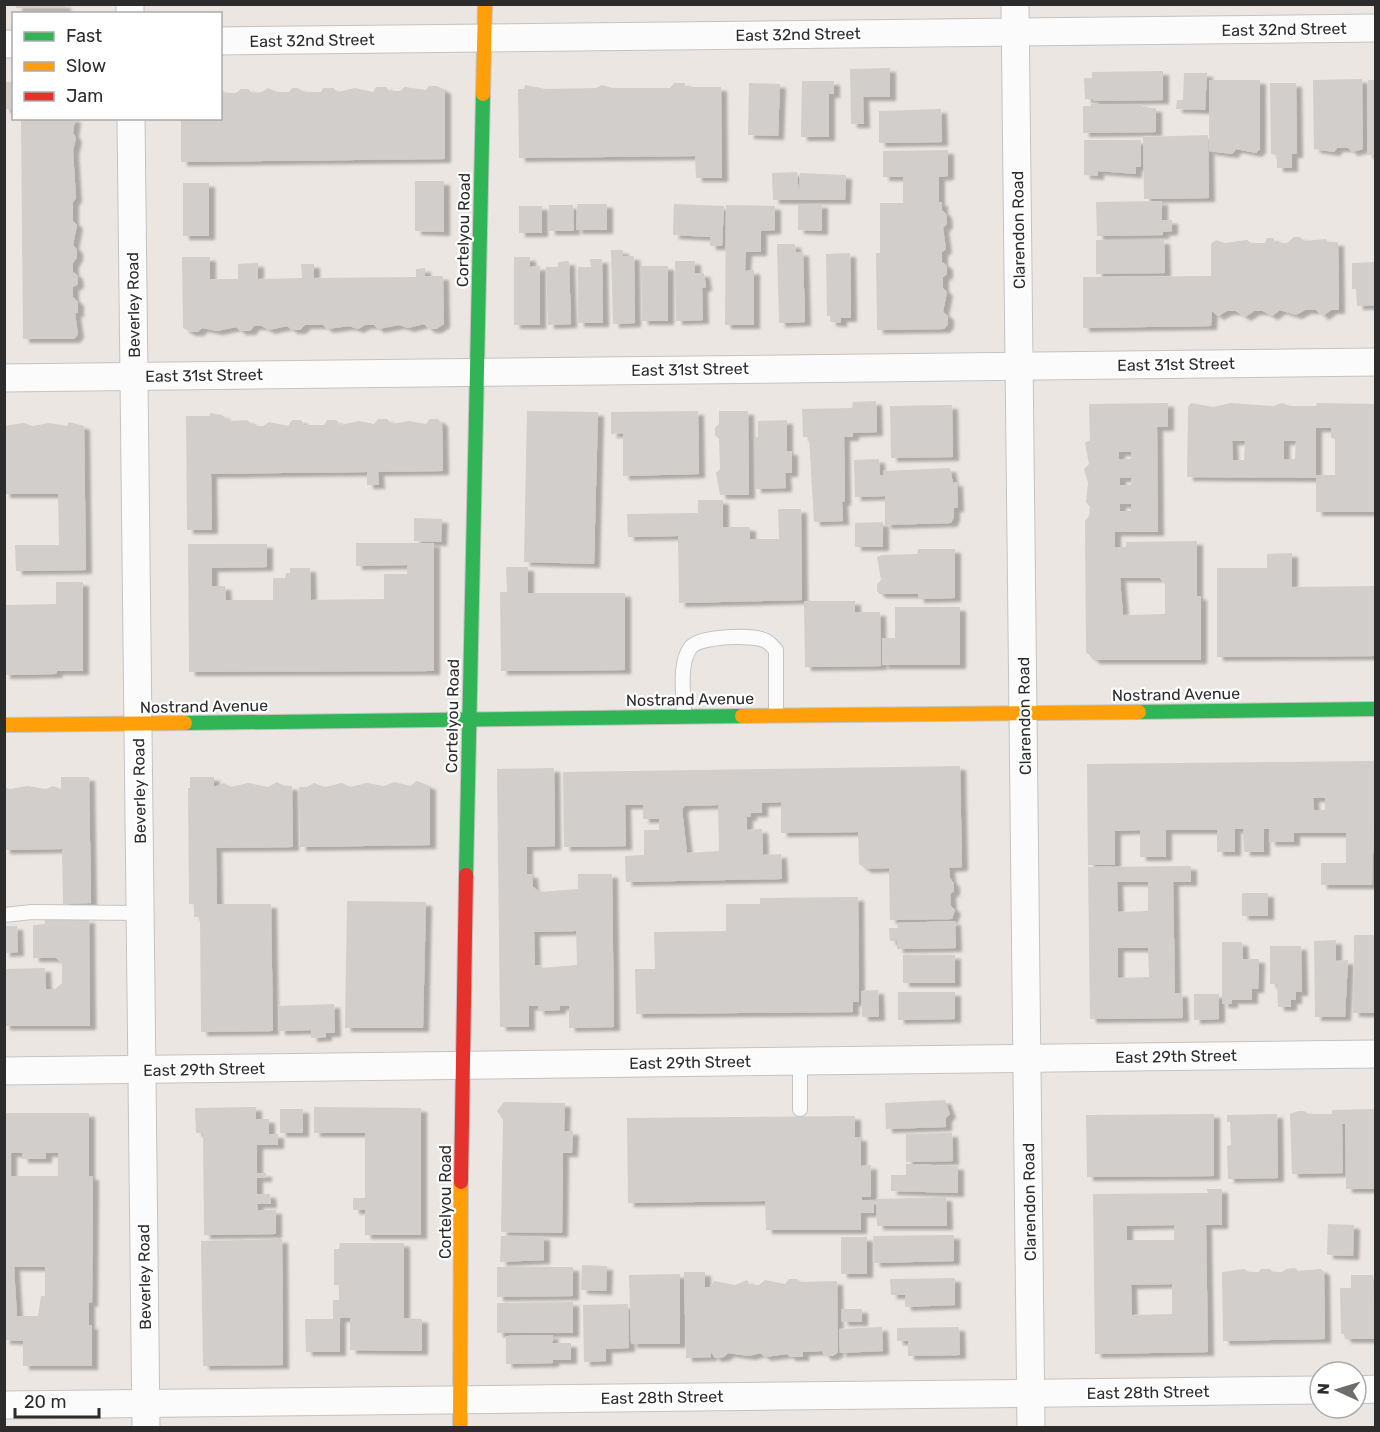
<svg xmlns="http://www.w3.org/2000/svg" width="1380" height="1432" font-family="Rubik,sans-serif">
<style>
.building{fill:#d1cecb;fill-rule:evenodd;filter:url(#shadow)}
.lines{fill:none;stroke-linecap:round;stroke-linejoin:round}
.lane-casing{stroke:#c4c3c3;stroke-width:16}
.street-casing{stroke:#c4c3c3;stroke-width:29}
.fast-casing{stroke:#c4c3c3;stroke-width:16}
.slow-casing{stroke:#c4c3c3;stroke-width:16}
.jam-casing{stroke:#c4c3c3;stroke-width:16}
.lane{stroke:#fcfbfb;stroke-width:14}
.street{stroke:#fcfbfb;stroke-width:27}
.fast{stroke:#30b455;stroke-width:14}
.slow{stroke:#ff9f0a;stroke-width:14}
.jam{stroke:#e5322d;stroke-width:14}
.labels{text-anchor:middle;stroke-width:4.5;stroke-linejoin:round;paint-order:stroke}
.street-label{font-size:16px;fill:#2c2c2c;stroke:#fff}
</style>
<defs>
<filter id="shadow"><feDropShadow dx="6" dy="4" stdDeviation="1.5" flood-color="#0004"/></filter>
</defs>
<rect width="100%" height="100%" fill="#ebe6e2"/>
<g class="building">
<rect x="16" y="4" width="49" height="4"/>
<path d="M890,68V97H863L864,124H851L850,69Z"/>
<path d="M1163,71V100L1093,101V99H1085L1084,78H1092V72Z"/>
<path d="M1184,73H1207L1205,110L1176,109L1177,100H1183Z"/>
<path d="M1362,79L1363,149L1352,152L1348,148H1337L1334,152L1314,149L1313,80Z"/>
<path d="M1209,80H1260V149L1256,153L1236,149L1232,154L1209,151Z"/>
<path d="M1368,80H1376V155H1367Z"/>
<path d="M802,81H834V94H829V137H801Z"/>
<rect x="4" y="82" width="10" height="27"/>
<path d="M674,83H685V87H721L722,178H696L695,156L519,158L518,89H524L525,85L546,89L596,88L602,85L612,88H670Z"/>
<path d="M749,83L780,84L778,136L748,135Z"/>
<path d="M1270,83H1296L1297,154H1292V168H1277V155L1271,154Z"/>
<path d="M429,86H437L445,90V159L181,162V118H220V89L226,93H236L241,89H248L252,93L262,92L268,88L277,92H289L292,88H298L304,92H321L323,88H333L338,92L355,88L373,92L376,87H386L389,91H400L405,87L426,90Z"/>
<path d="M1091,104H1142V108H1156V132L1083,133V106H1091Z"/>
<path d="M941,109L942,142L879,143V111Z"/>
<path d="M21,118H75L73,133L76,138L73,151L76,198L73,202V221L77,225L73,245L77,250V257L73,263V272L77,275L78,284L73,287V297L78,302V313H75L78,334L74,339H23Z"/>
<path d="M1208,135L1209,198L1144,199L1143,137Z"/>
<path d="M1084,140H1141V167H1136V174L1098,171V176L1084,175Z"/>
<path d="M948,150V176L939,177V202H942V210L946,214L947,224L943,228L946,249L942,252V262L947,266V274L943,277V288L947,292L943,312L948,316V324L944,329L877,330L876,253H880V203H903V177H883V151Z"/>
<path d="M797,172L799,195L800,173L846,175L845,200H773L772,173Z"/>
<path d="M415,181H444V232L415,231Z"/>
<rect x="183" y="183" width="26" height="53"/>
<path d="M1162,201V220H1172V231L1163,232V235L1097,236L1096,202Z"/>
<path d="M577,204H607V230H576Z"/>
<path d="M674,204L724,206L722,246H710V237L673,235Z"/>
<path d="M798,204H822V231L798,230Z"/>
<path d="M549,205H573L574,231H549Z"/>
<path d="M726,205L775,206V230L761,231V252H746L745,271L754,270V325H725Z"/>
<rect x="519" y="206" width="23" height="27"/>
<path d="M1294,237H1300L1304,241L1326,239L1328,242H1338L1339,310H1331L1323,316L1316,310H1305L1296,315L1280,310L1272,316L1263,311H1254L1245,317L1236,311H1227L1218,316L1212,311L1211,326L1083,328V277L1211,276V244L1216,240L1225,243L1247,240L1251,243H1265L1267,238H1273L1276,243H1287Z"/>
<path d="M1096,240H1164L1165,273L1096,274Z"/>
<path d="M777,244H795L796,252H803L805,322L779,323Z"/>
<path d="M611,250H623V256H634L635,323L613,324Z"/>
<path d="M850,253L851,318H841V323L830,322V316H827L826,254Z"/>
<path d="M182,257H210V279H238V264L258,263V279L302,278L301,264H314V278L416,277V269L425,268V276H443L444,324L436,329H429L424,324L408,328L399,325L378,329L374,325H365L358,329L349,326L327,329L323,325H305L300,330H292L287,326L269,330L262,326H254L250,331H240L236,327L217,331L202,328L198,332H190L183,328Z"/>
<path d="M514,257H530V267L540,266V325H514Z"/>
<path d="M590,259H602L603,323H578V267H591Z"/>
<path d="M569,261L571,324L548,325L546,267H558V262Z"/>
<path d="M675,261H695V273H704L706,287L702,288L703,320L676,321Z"/>
<path d="M1376,262V305L1357,306L1356,289H1352V263Z"/>
<path d="M641,266H668V321H642Z"/>
<path d="M876,401L877,432L853,433V437H844L845,501L842,502L843,521L814,522L809,437H803L802,409L852,408L853,402Z"/>
<path d="M1168,403V427H1157L1158,532H1115V547H1126V542L1197,541V596H1201V660H1094L1086,652L1085,521L1089,516L1090,507L1086,502L1088,483L1084,469L1089,464L1085,443L1090,440L1089,404ZM1119,452H1131V459H1119ZM1120,478H1131V485H1120ZM1120,504H1131V511H1120ZM1120,578H1160L1165,584V614L1123,615Z"/>
<path d="M1191,403L1213,407L1231,403L1273,406L1282,403L1290,406H1316L1317,403L1376,404V512H1316V478L1187,477L1188,407ZM1316,428H1331V438L1335,439V475H1316ZM1232,441H1245L1244,460H1233ZM1284,441H1296L1295,459H1284Z"/>
<path d="M952,405L953,457L891,458L890,406Z"/>
<path d="M527,411L598,412L594,564L524,562Z"/>
<path d="M698,411L699,474L623,476V433L611,434V412Z"/>
<path d="M719,411H748L749,495H720L716,473L720,469L719,439L715,435V428L719,424Z"/>
<path d="M210,413L222,415L229,421L247,420L254,426H263L269,422L288,426L292,420H301L304,425H324L327,420H336L340,425L359,421L374,424L378,419H387L392,424L409,421L426,424L430,419H438L442,423L443,471L378,472L379,485H367V472L211,474L212,530H187L186,416H210Z"/>
<path d="M787,420V451H792V473H785L786,488L755,489V437H758V421Z"/>
<path d="M69,422L84,426L86,570L16,571L15,545H59L58,494H4V426L24,423L32,426L49,423L67,426Z"/>
<path d="M879,459L880,475H884L883,471L950,468L953,483L957,482L958,508H954V517L951,523L885,525V496L855,497L854,460Z"/>
<path d="M698,500H723V527H750V539H779L778,509H801L802,600L679,603L678,536L628,537L627,514L698,513Z"/>
<path d="M414,518L442,519L441,542L414,541Z"/>
<path d="M883,522V547H855V523Z"/>
<path d="M356,543H434V671L189,672L188,544H267V567L212,568V586H225L226,600H273V578H285L286,573H290V568H310L311,600L384,599V574H407V565L356,566Z"/>
<path d="M918,549H955V598L918,599V594H880L877,591V584L881,580L877,557L882,555L917,554Z"/>
<path d="M1292,553V587L1376,586V656L1217,657V568H1267V554Z"/>
<path d="M506,567H528V593H625V670L501,671L500,592H507Z"/>
<path d="M56,582H83V671H57L56,674L4,675V605L56,604Z"/>
<path d="M804,601H855V612H880L881,666L805,667Z"/>
<path d="M895,607H960V665H882V638H895Z"/>
<path d="M1376,761L1372,885H1321V863H1346V833H1294V842H1269V829H1264V852H1244L1243,829H1235V852H1217V830H1166V857H1140V830L1115,831V865H1088L1087,764ZM1313,798H1325V810H1314Z"/>
<path d="M960,766L962,867L949,868L950,878L954,884V891L950,894L951,906L955,910L952,919L890,920L889,868L866,869L859,864L858,832L781,833V802L762,803V813H751V817H747V830L762,829L763,855L781,854L782,879L626,882L625,856L644,855V830H659V819H643V805H625L626,846L564,847L563,772ZM718,805L719,851L687,853L682,809L685,806Z"/>
<path d="M554,768L555,846L527,847V874H532L533,887L540,892L578,889V874H612L614,1027L569,1028V1006H560V1010L538,1011V1006H529V1027H500L497,769ZM576,931L577,965L542,968L541,965H535L534,932Z"/>
<path d="M61,777H89L91,903L63,904L62,849L4,850V787L10,789L27,786L46,789L53,786L61,789Z"/>
<path d="M190,777H214V787L224,783L231,787L248,783L268,787L277,782L284,786H292L293,847L216,848L217,904H271L273,1031L201,1032L200,917H194V904H189L188,788H190Z"/>
<path d="M417,781L430,786V845L300,847L299,787H307L314,783L325,787L342,783L350,787L367,783L384,786L395,782L410,786Z"/>
<path d="M1191,866V882H1173L1175,993H1182L1183,1018L1090,1019L1088,867ZM1117,882H1148V911L1118,912ZM1118,948H1148L1149,977L1118,978Z"/>
<rect x="1242" y="893" width="26" height="23"/>
<path d="M858,897L859,1002H853V1012L636,1014L635,969H655L654,932L726,931V904H760V898Z"/>
<path d="M347,901L426,902L423,1028H345Z"/>
<path d="M89,919L90,1026H4V969L45,968L46,989H55L62,983V963L56,958H33V925L45,924V920Z"/>
<path d="M955,921L956,948L897,949V941H890L889,928H898V923Z"/>
<path d="M4,926H17L18,952L4,953Z"/>
<path d="M1354,935H1376V1013H1353Z"/>
<path d="M1336,940V961L1348,960L1345,1017H1315L1314,941Z"/>
<path d="M1222,942H1242L1243,959H1259L1258,989H1252V1000H1232V1004H1222Z"/>
<path d="M1270,946H1301L1302,992H1296V1000H1291V1007H1278L1277,984H1270Z"/>
<rect x="903" y="955" width="52" height="28"/>
<path d="M878,990L879,1017H862L861,991Z"/>
<path d="M898,992H955V1019L898,1020Z"/>
<path d="M1194,994H1219V1019L1194,1020Z"/>
<path d="M334,1004L335,1033H326V1037L311,1038V1030L279,1031L278,1006Z"/>
<path d="M945,1100L950,1114L946,1118V1127L886,1129L885,1103Z"/>
<path d="M504,1102L565,1103L564,1131H573L572,1153H563L562,1233L501,1232L503,1120L497,1111Z"/>
<path d="M256,1107V1119H269V1134H278V1145H257V1173H266V1178H257V1194H270L271,1204H257L258,1210H276V1234L204,1235L203,1133H196L195,1108Z"/>
<path d="M314,1107L421,1108V1235H365V1210H353V1198H365V1133H314Z"/>
<rect x="280" y="1109" width="23" height="24"/>
<path d="M1376,1109V1189H1346L1345,1124H1342L1343,1173L1292,1174L1290,1114L1298,1111H1304L1309,1114H1332V1110Z"/>
<path d="M4,1113H89V1176H93L92,1303L89,1302V1325H92V1366H23V1341L4,1340ZM11,1153H22V1159H46V1153H58V1176H11ZM14,1267H45V1296H41L38,1316H17Z"/>
<path d="M1214,1114V1176L1087,1177L1086,1115Z"/>
<path d="M1277,1114L1278,1178L1228,1179L1227,1146L1231,1145L1230,1122H1227V1115Z"/>
<path d="M855,1116V1137H861V1166L871,1165V1197H862V1200H874V1213H861V1230H766L765,1201L628,1203L627,1118Z"/>
<path d="M952,1133L953,1161L906,1162V1134Z"/>
<path d="M906,1164L958,1166V1193L891,1191V1175H906Z"/>
<path d="M1207,1189H1222V1225H1206L1208,1352L1095,1354L1093,1194L1208,1193ZM1174,1225V1240H1127V1226ZM1172,1284V1314L1132,1315L1131,1285Z"/>
<path d="M946,1197L947,1226H877L876,1199Z"/>
<path d="M1328,1224L1354,1225L1353,1256L1327,1255Z"/>
<path d="M954,1235V1261L874,1263L873,1236Z"/>
<path d="M501,1236H544V1260L500,1262Z"/>
<rect x="841" y="1237" width="26" height="37"/>
<path d="M282,1239L283,1365L203,1366L201,1241Z"/>
<path d="M340,1243H404V1318L422,1319V1351L350,1350V1318H340V1352H306L305,1319H333V1300H339V1285H334V1249H339Z"/>
<path d="M582,1265L607,1266L606,1291L581,1290Z"/>
<path d="M497,1267H573V1296L497,1297Z"/>
<path d="M1295,1268L1298,1271L1321,1269L1324,1272L1325,1339L1223,1341L1222,1272L1244,1269L1249,1272H1258L1261,1269H1270L1273,1272H1282L1286,1269Z"/>
<path d="M684,1272H705V1287H710L714,1281L735,1285L747,1280L750,1285H759L765,1280L785,1284L789,1279H797L801,1282L837,1281L838,1352L833,1356H825L822,1351L803,1352V1357H790L787,1354L765,1357L760,1353L749,1356L728,1353L724,1357L715,1358L711,1352V1357L686,1358Z"/>
<path d="M680,1274V1344H631L629,1275Z"/>
<path d="M1351,1275H1373L1375,1339H1345L1344,1334H1341L1340,1288H1351Z"/>
<path d="M955,1278V1305L905,1307V1295H891L890,1279Z"/>
<path d="M573,1302V1333H497V1303Z"/>
<path d="M628,1304L629,1348L606,1349V1361L584,1362L583,1305Z"/>
<path d="M841,1309H862V1322H842Z"/>
<path d="M882,1327L883,1351L840,1353L839,1329Z"/>
<path d="M959,1327L960,1355L908,1356V1341H897V1328Z"/>
<path d="M553,1335L552,1343H571V1360H553V1363L506,1364V1336Z"/>
</g>
<g class="lines">
<defs>
<g id="lane">
<path d="M684,715C684,696 678,663 691,647C700,636 754,634 766,641C770,643 773,647 776,650V714"/>
<path d="M4,915L32,912L140,913"/>
<path d="M800,1061V1109"/>
</g>
<g id="street">
<path d="M130,4V14"/>
<path d="M1015,4L1031,1428"/>
<path d="M220,41L1376,28"/>
<path d="M4,44H14"/>
<path d="M131,118L146,1428"/>
<path d="M4,378L1376,362"/>
<path d="M4,1071L1376,1054"/>
<path d="M1356,1390L1376,1389"/>
<path d="M4,1405L1320,1390"/>
</g>
<g id="fast">
<path d="M1139,712L1376,709"/>
<path d="M185,723L742,716"/>
<path d="M466,875L483,94"/>
</g>
<g id="slow">
<path d="M483,94L485,4"/>
<path d="M742,716L1139,712"/>
<path d="M4,725L185,723"/>
<path d="M460,1428L461,1182"/>
</g>
<path id="jam" d="M461,1182L466,875"/>
</defs>
<use href="#lane" class="lane-casing"/>
<use href="#street" class="street-casing"/>
<use href="#fast" class="fast-casing"/>
<use href="#slow" class="slow-casing"/>
<use href="#jam" class="jam-casing"/>
<use href="#lane" class="lane"/>
<use href="#street" class="street"/>
<use href="#fast" class="fast"/>
<use href="#slow" class="slow"/>
<use href="#jam" class="jam"/>
</g>
<g class="labels">
<g class="street-label">
<text transform="translate(1284 29) rotate(-1)" y="6">East 32nd Street</text>
<text transform="translate(798 34) rotate(-1)" y="6">East 32nd Street</text>
<text transform="translate(312 40) rotate(-1)" y="6">East 32nd Street</text>
<text transform="translate(463 230) rotate(-89)" y="6">Cortelyou Road</text>
<text transform="translate(1018 230) rotate(-91)" y="6">Clarendon Road</text>
<text transform="translate(133 305) rotate(-91)" y="6">Beverley Road</text>
<text transform="translate(1176 364) rotate(-1)" y="6">East 31st Street</text>
<text transform="translate(690 369) rotate(-1)" y="6">East 31st Street</text>
<text transform="translate(204 375) rotate(-1)" y="6">East 31st Street</text>
<text transform="translate(1176 694) rotate(-1)" y="6">Nostrand Avenue</text>
<text transform="translate(690 699) rotate(-1)" y="6">Nostrand Avenue</text>
<text transform="translate(204 706) rotate(-1)" y="6">Nostrand Avenue</text>
<text transform="translate(452 716) rotate(-89)" y="6">Cortelyou Road</text>
<text transform="translate(1024 716) rotate(-91)" y="6">Clarendon Road</text>
<text transform="translate(139 791) rotate(-91)" y="6">Beverley Road</text>
<text transform="translate(1176 1056) rotate(-1)" y="6">East 29th Street</text>
<text transform="translate(690 1062) rotate(-1)" y="6">East 29th Street</text>
<text transform="translate(204 1069) rotate(-1)" y="6">East 29th Street</text>
<text transform="translate(445 1202) rotate(-90)" y="6">Cortelyou Road</text>
<text transform="translate(1029 1202) rotate(-91)" y="6">Clarendon Road</text>
<text transform="translate(144 1277) rotate(-91)" y="6">Beverley Road</text>
<text transform="translate(1148 1392) rotate(-1)" y="6">East 28th Street</text>
<text transform="translate(662 1397) rotate(-1)" y="6">East 28th Street</text>
</g>
</g>
<rect width="1380" height="1432" fill="none" stroke="#2c2c2c" stroke-width="12"/>
<rect x="12" y="12" width="210" height="108" fill="#ffffff" stroke="#ababab" stroke-width="1.5"/>
<rect x="24" y="32" width="30" height="9" fill="#30b455" stroke="#ababab" stroke-width="1.5"/>
<text x="66" y="42" font-size="18" fill="#2c2c2c">Fast</text>
<rect x="24" y="62" width="30" height="9" fill="#ff9f0a" stroke="#ababab" stroke-width="1.5"/>
<text x="66" y="72" font-size="18" fill="#2c2c2c">Slow</text>
<rect x="24" y="92" width="30" height="9" fill="#e5322d" stroke="#ababab" stroke-width="1.5"/>
<text x="66" y="102" font-size="18" fill="#2c2c2c">Jam</text>
<g transform="translate(1338 1390) rotate(274)"><circle r="28" fill="#ffffff" stroke="#ababab" stroke-width="1.5"/>
<path d="M0-4.5L10 22L0 15L-10 22Z" fill="#6f6d6c"/>
<text y="-9" font-size="16" font-weight="bold" text-anchor="middle" fill="#2c2c2c">N</text>
</g>
<path d="M15 1408v9h84v-9" fill="none" stroke="#2c2c2c" stroke-width="3"/>
<text x="24" y="1408" font-size="18" fill="#2c2c2c" stroke="#ffffff" stroke-width="4.5" paint-order="stroke">20 m</text>
</svg>
